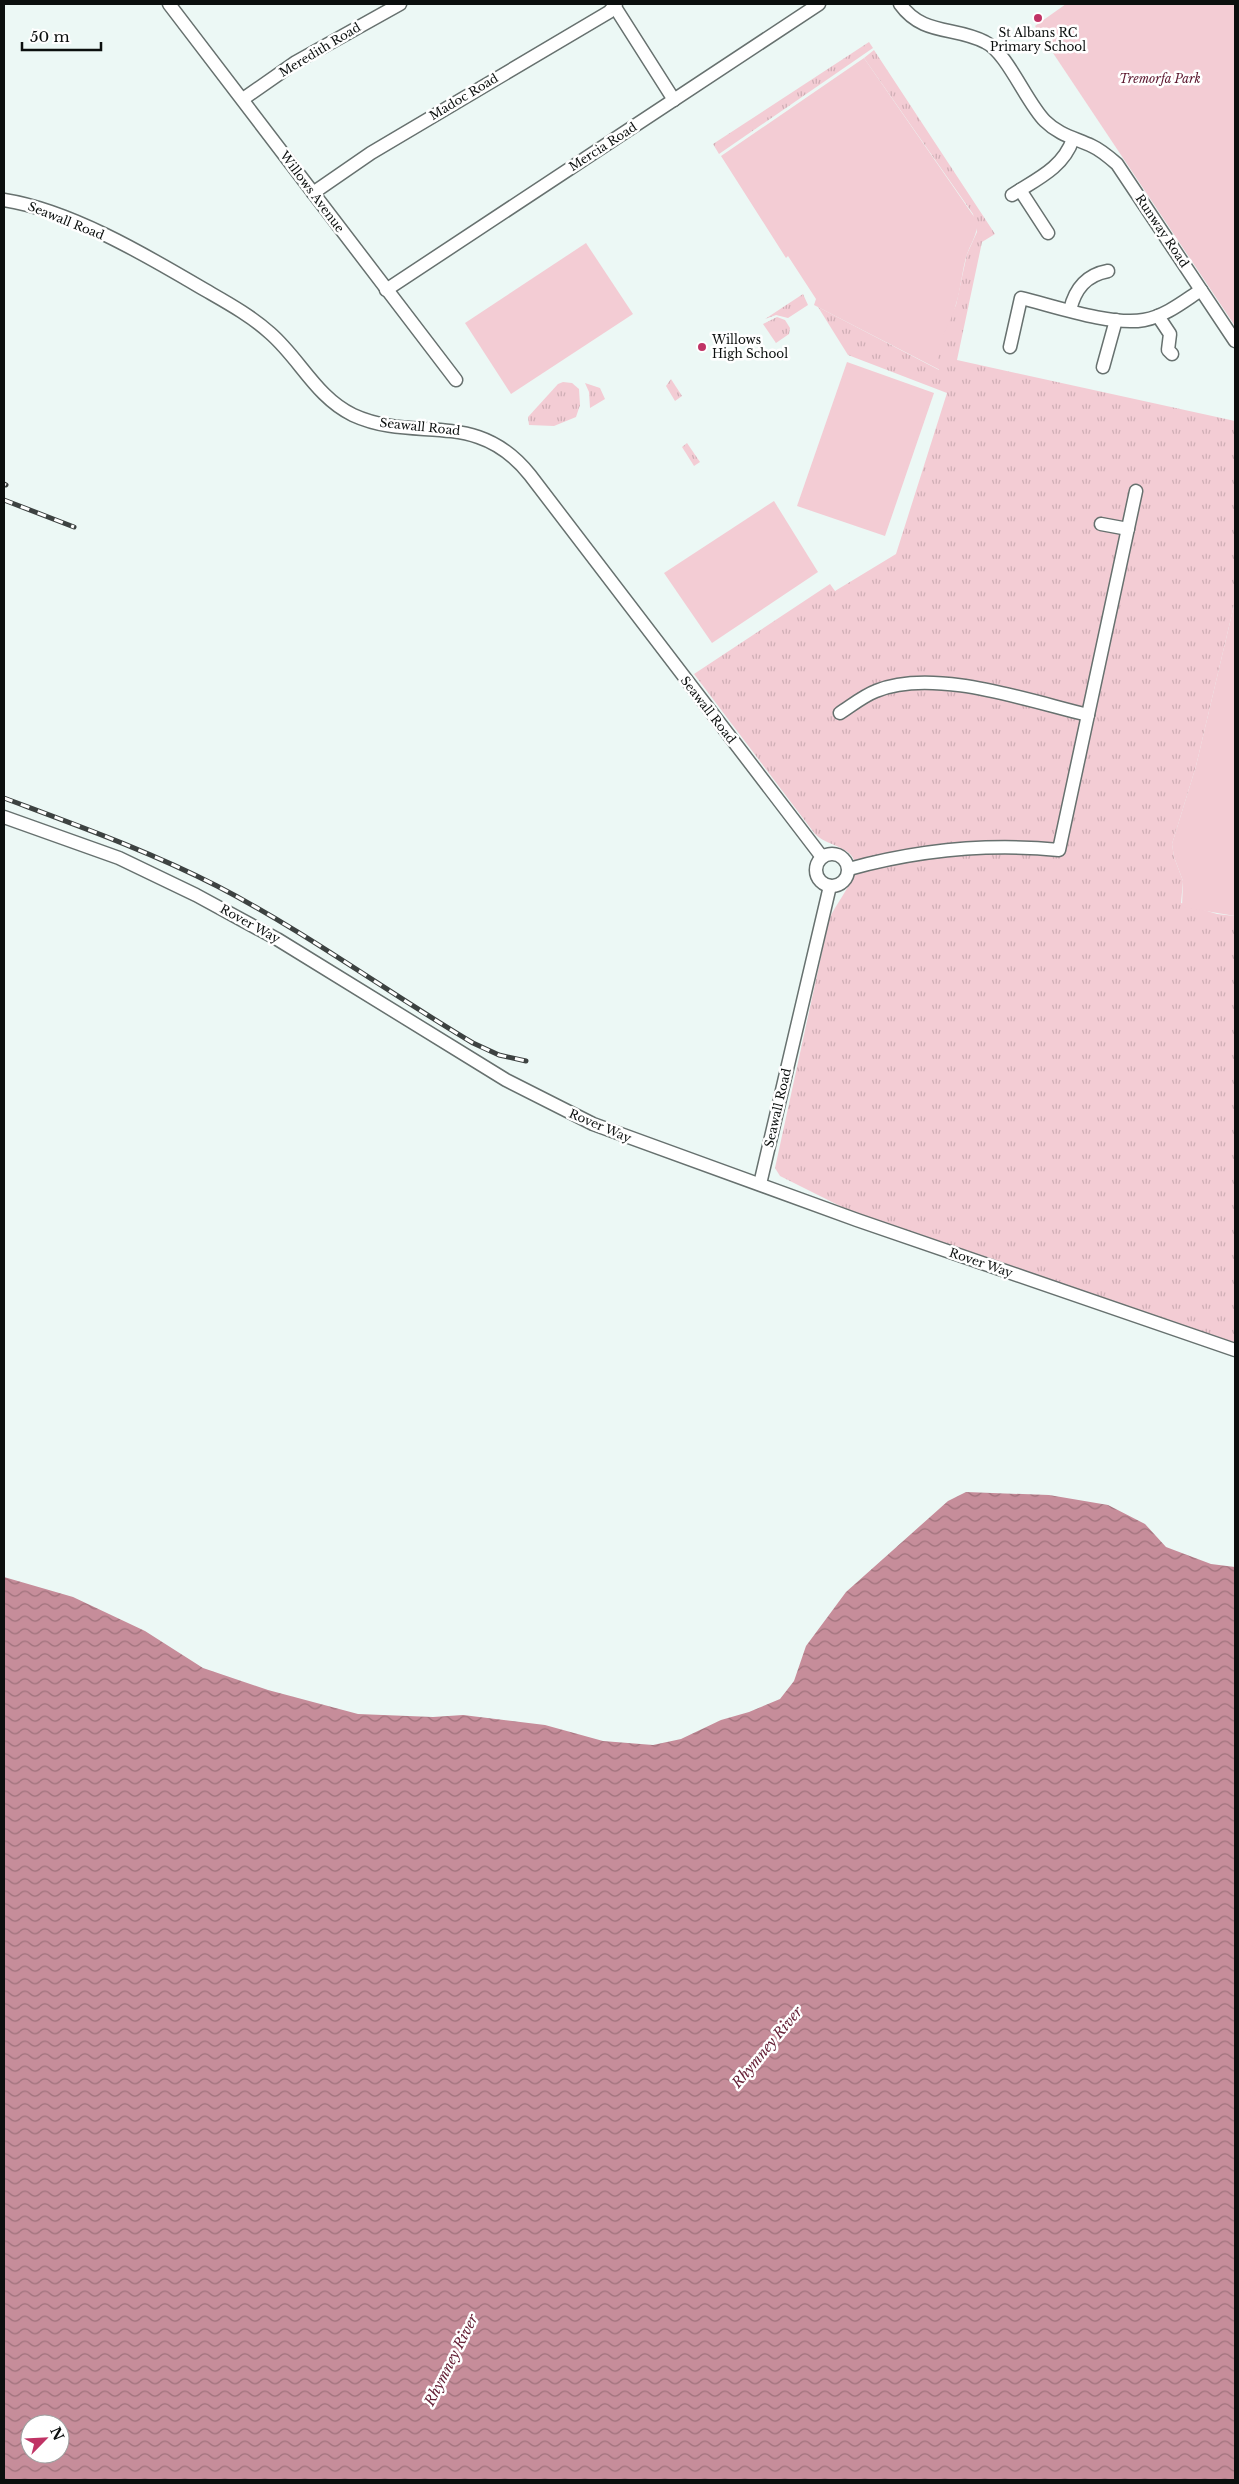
<svg xmlns="http://www.w3.org/2000/svg" width="1239" height="2484" font-family="'Libre Baskerville',serif">
<style>
.grass{fill:url(#grass-tufts)}
.green{fill:#f3ccd4}
.water{fill:url(#water-waves);fill-rule:evenodd}
.lines{fill:none;stroke-linecap:round;stroke-linejoin:round}
.minor-casing{stroke:#67716f;stroke-width:15}
.minor{stroke:#fff;stroke-width:12}
.rail-casing{stroke:#3d4241;stroke-width:5}
.rail{stroke:#fff;stroke-width:3;stroke-dasharray:9;stroke-linecap:butt}
.poi-dot{fill:#c03365;stroke:#fff;stroke-width:2}
.labels{text-anchor:middle;stroke-width:5;stroke-linejoin:round;paint-order:stroke}
.poi-label{font-size:12px;fill:#0b0f0e;stroke:#fff}
.street-label{font-size:12px;fill:#0b0f0e;stroke:#fff}
.park-label{font-size:12px;font-style:italic;fill:#5d182f;stroke:#fff}
.water-label{font-size:14px;font-style:italic;fill:#652036;stroke:#fff}
</style>
<defs>
<pattern id="grass-tufts" width="24" height="20" patternUnits="userSpaceOnUse" patternTransform="scale(1.25)"><rect width="24" height="20" fill="#f3ccd4"/><path d="M3 7l-1-3M5 7V3M7 7l1-3M15 17l-1-3M17 17v-4M19 17l1-3" fill="none" stroke="#cfaeb5"/></pattern>
<pattern id="water-waves" width="16" height="10" patternUnits="userSpaceOnUse" patternTransform="scale(1.25)"><rect width="16" height="10" fill="#c68d9a"/><path d="M0 5q4-4 8 0t8 0" fill="none" stroke="#9f727c"/></pattern>
</defs>
<rect width="100%" height="100%" fill="#ecf8f5"/>
<g class="grass">
<path d="M869,42L873,48L719,154L713,144Z"/>
<path d="M874,50L995,234L982,242L957,360L1235,421V601L1196,766L1172,844L1174,857L1183,881L1181,903L1217,914L1235,916V1344L850,1211L780,1176L775,1168L829,920C835,902 871,866 846,851C836,844 824,843 815,834L694,674L830,584L835,591L896,554L947,393L848,355L818,307L939,370L936,355L940,340L956,305L967,254L977,232L973,214L864,58Z"/>
<path d="M803,294L808,305L788,318L776,315L765,319Z"/>
<path d="M777,317L785,320L790,328L789,334L776,343L763,324Z"/>
<path d="M671,379L682,396L675,401L666,386Z"/>
<path d="M563,382L572,383L579,389L580,405L576,417L554,426L529,425L528,417L558,384Z"/>
<path d="M585,383L600,388L605,399L590,408L589,392Z"/>
<path d="M687,443L700,462L694,466L682,447Z"/>
</g>
<g class="green">
<path d="M1066,4H1235V326L1035,26Z"/>
<path d="M864,58L977,221C978,234 971,243 967,254C962,270 961,288 956,304C949,332 933,338 940,370L814,305L816,299L788,256L786,258L721,156Z"/>
<path d="M586,243L633,314L511,394L465,323Z"/>
<path d="M847,362L934,393L885,536L797,506Z"/>
<path d="M774,501L818,572L712,643L664,573Z"/>
<path d="M1235,601V916L1182,907L1183,881L1174,857L1172,844L1196,766Z"/>
</g>
<path class="water" d="M966,1492L1049,1495L1108,1505L1145,1524L1166,1547L1211,1564L1235,1567V2480H4V1577L73,1597L145,1631L203,1668L268,1690L358,1714L433,1717L463,1715L545,1725L603,1741L653,1745L681,1739L721,1720L749,1712L780,1699L794,1681L806,1646L846,1592L948,1501ZM30,2424H60V2454H30Z"/>
<g class="lines">
<defs>
<g id="minor">
<path d="M169,4L456,380"/>
<path d="M613,4L674,100"/>
<path d="M900,4C923,36 954,26 985,42C1007,52 1026,102 1045,121C1059,135 1075,138 1092,146C1101,150 1109,157 1117,164L1235,341"/>
<path d="M243,99L296,62L400,4"/>
<path d="M1020,190L1048,233"/>
<path d="M313,193L371,153L609,12L616,4"/>
<path d="M1012,195C1037,179 1063,168 1073,139"/>
<path d="M4,200C69,210 144,254 200,287C224,301 249,314 270,333C300,359 316,397 353,415C416,444 476,407 530,475L822,857"/>
<path d="M386,290L819,4"/>
<path d="M1070,310C1075,289 1086,275 1108,271"/>
<path d="M1158,316L1170,334L1168,350L1172,354"/>
<path d="M1010,347L1021,298C1054,306 1111,326 1144,320C1166,316 1184,301 1201,290"/>
<path d="M1103,367L1116,320"/>
<path d="M1101,524L1128,529"/>
<path d="M840,713C851,706 863,696 876,691C933,667 1029,701 1088,715"/>
<path d="M4,817L119,858L196,895L277,939L506,1080L593,1124L857,1220L1235,1350"/>
<circle cx="832" cy="870" r="16"/>
<path d="M849,869C918,850 988,843 1059,850L1136,491"/>
<path d="M760,1184L830,886"/>
</g>
</defs>
<use href="#minor" class="minor-casing"/>
<use href="#minor" class="minor"/>
<defs>
<g id="rail">
<path d="M4,484L6,485"/>
<path d="M4,500L74,527"/>
<path d="M4,798C76,825 149,851 217,886C306,932 387,992 473,1043L499,1055L526,1061"/>
</g>
</defs>
<use href="#rail" class="rail-casing"/>
<use href="#rail" class="rail"/>
</g>
<g class="poi-dot">
<circle cx="1038" cy="18" r="5"/>
<circle cx="702" cy="347" r="5"/>
</g>
<g class="labels">
<g class="poi-label">
<text x="1038" y="37">St Albans RC<tspan x="1038" dy="14">Primary School</tspan></text>
<text x="712" y="344" text-anchor="start">Willows<tspan x="712" dy="14">High School</tspan></text>
</g>
<g class="street-label">
<text transform="translate(320 50) rotate(-31)" y="4">Meredith Road</text>
<text transform="translate(464 97) rotate(-31)" y="4">Madoc Road</text>
<text transform="translate(603 147) rotate(-33)" y="4">Mercia Road</text>
<text transform="translate(312 192) rotate(53)" y="4">Willows Avenue</text>
<text transform="translate(66 221) rotate(22)" y="4">Seawall Road</text>
<text transform="translate(1162 231) rotate(56)" y="4">Runway Road</text>
<text transform="translate(420 427) rotate(6)" y="4">Seawall Road</text>
<text transform="translate(708 710) rotate(52)" y="4">Seawall Road</text>
<text transform="translate(250 924) rotate(29)" y="4">Rover Way</text>
<text transform="translate(778 1108) rotate(-77)" y="4">Seawall Road</text>
<text transform="translate(600 1126) rotate(23)" y="4">Rover Way</text>
<text transform="translate(981 1263) rotate(19)" y="4">Rover Way</text>
</g>
<g class="park-label">
<text x="1160" y="83">Tremorfa Park</text>
</g>
<g class="water-label">
<text transform="translate(767 2047) rotate(-50)" y="5">Rhymney River</text>
<text transform="translate(451 2360) rotate(-63)" y="5">Rhymney River</text>
</g>
</g>
<rect width="1239" height="2484" fill="none" stroke="#0b0f0e" stroke-width="10"/>
<g transform="translate(45 2439) rotate(66)"><circle r="24" fill="#ffffff" stroke="#9d9f9f"/>
<path d="M0-4L9 19L0 12L-9 19Z" fill="#c03365"/>
<text y="-8" font-size="14" font-weight="bold" text-anchor="middle" fill="#0b0f0e">N</text>
</g>
<path d="M22 42v8h79v-8" fill="none" stroke="#0b0f0e" stroke-width="2.5"/>
<text x="30" y="42" font-size="15" fill="#0b0f0e" stroke="#ffffff" stroke-width="4" paint-order="stroke">50 m</text>
</svg>
